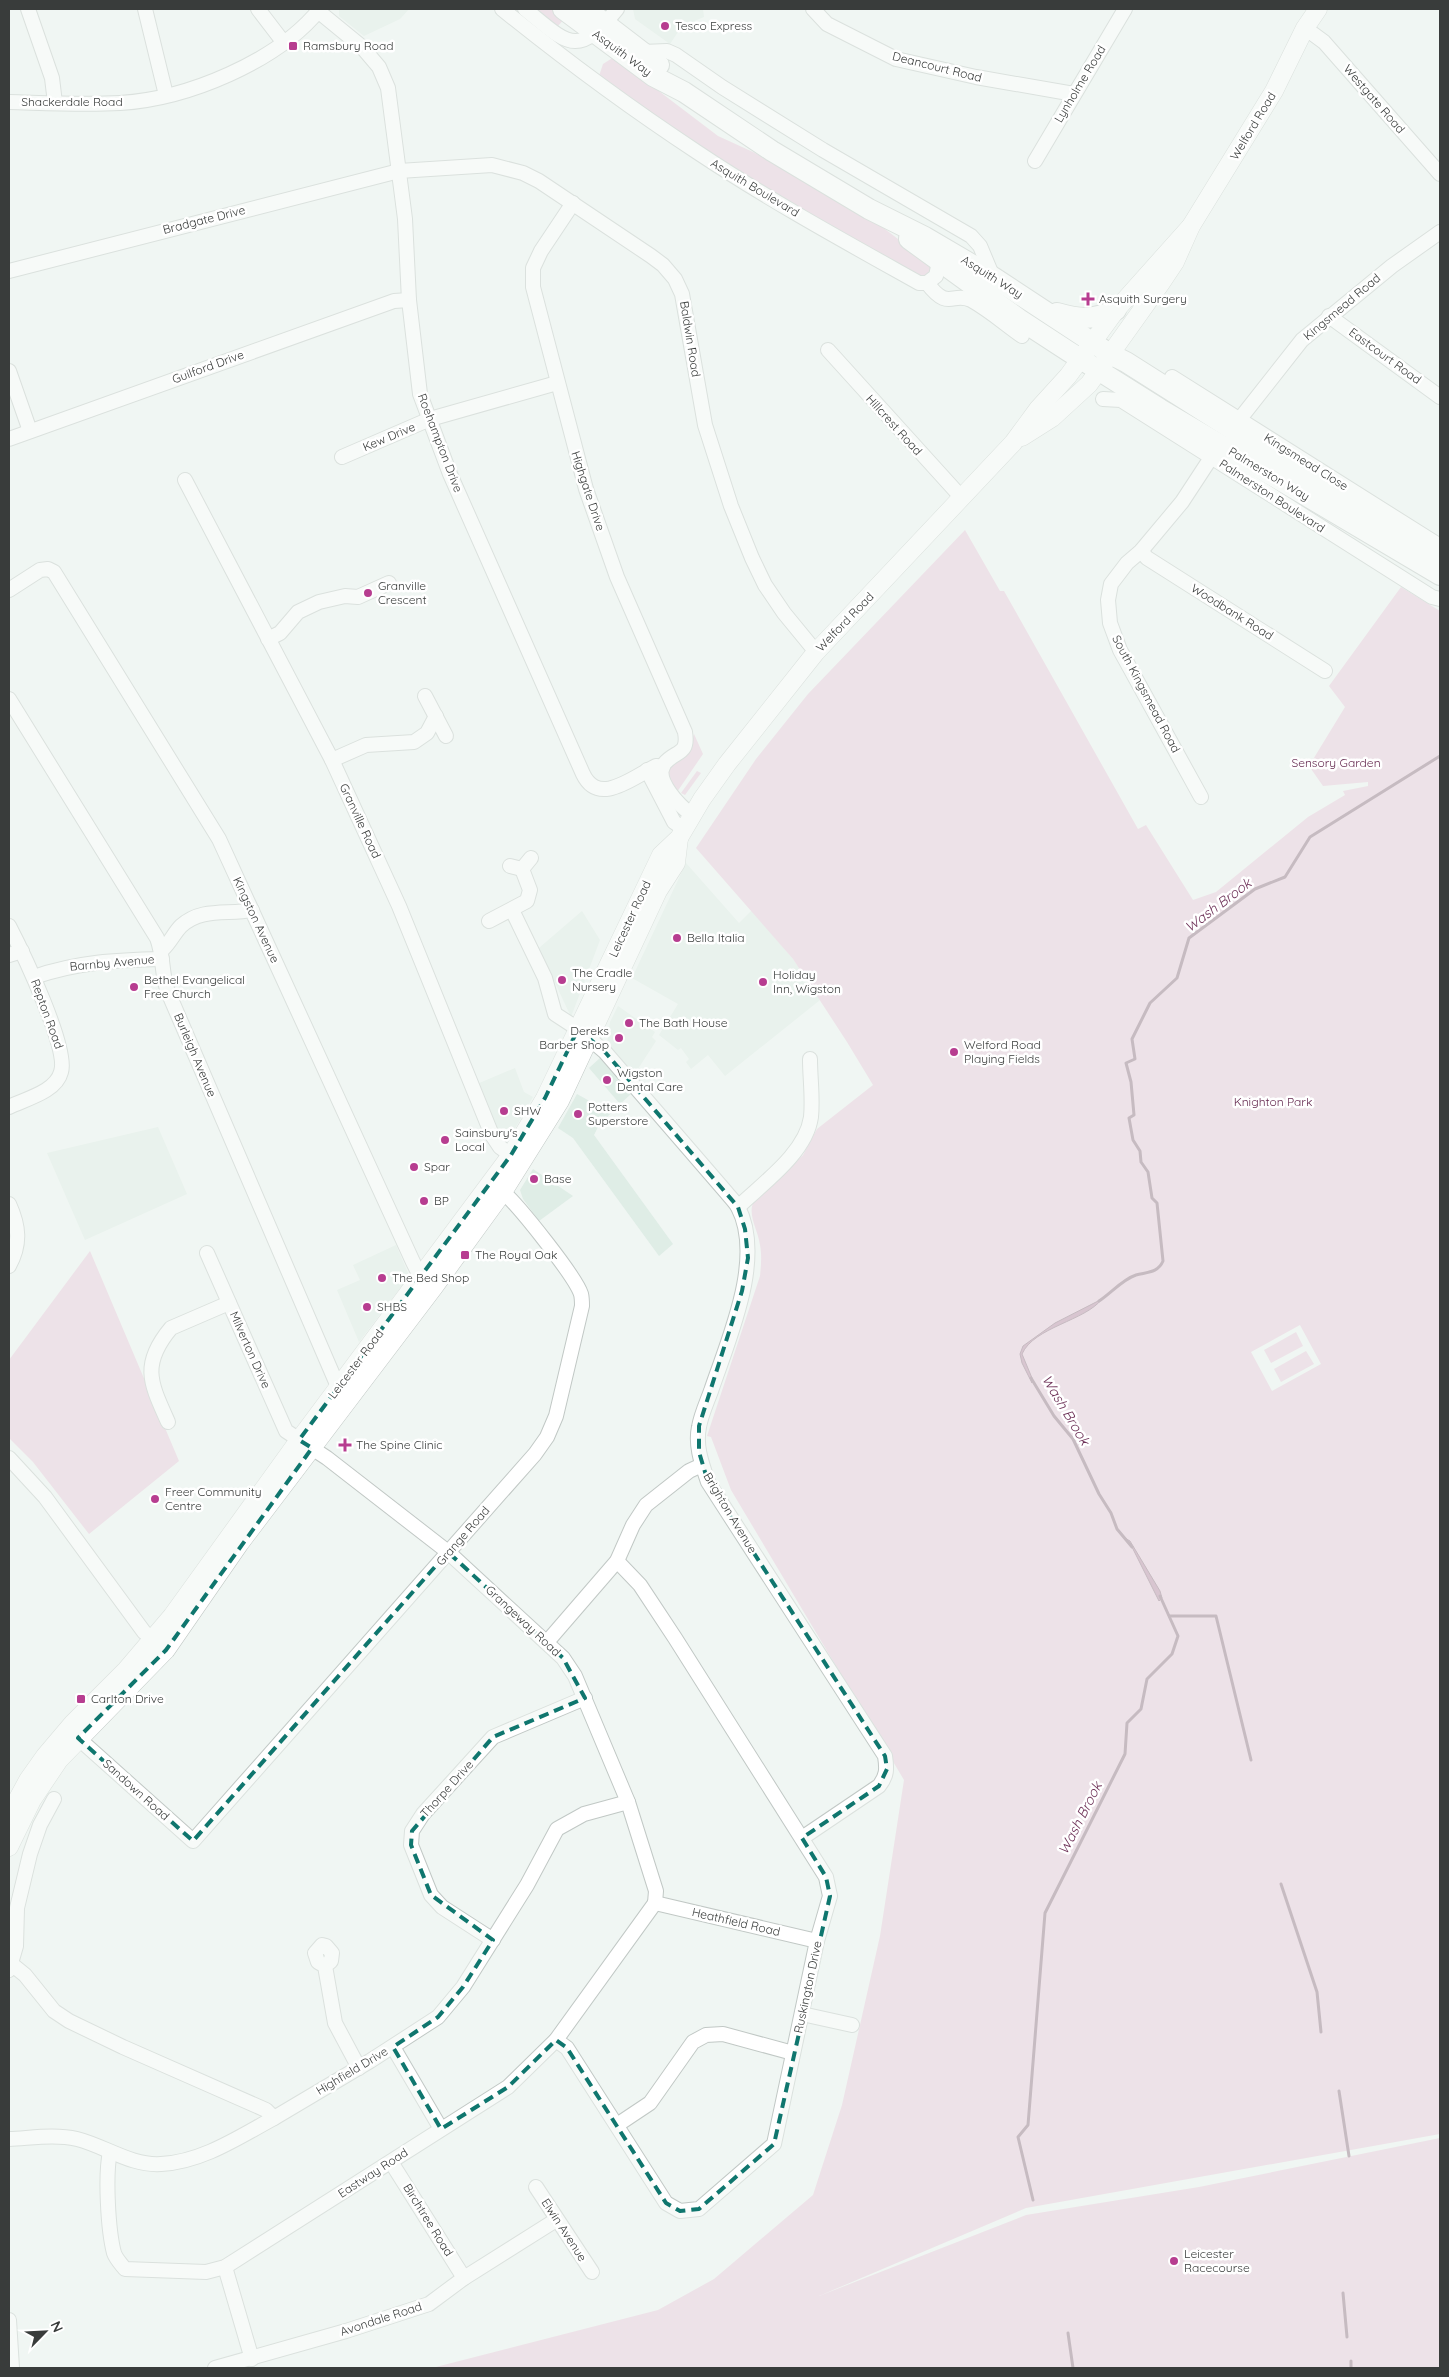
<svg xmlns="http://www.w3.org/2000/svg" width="1449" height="2377" font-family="Quicksand,sans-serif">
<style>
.built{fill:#dfede6}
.green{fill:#e9cadb;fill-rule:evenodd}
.water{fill:#ba8ba6;stroke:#937386}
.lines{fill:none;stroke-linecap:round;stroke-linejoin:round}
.stream{stroke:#937386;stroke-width:3}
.minor-casing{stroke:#c1c8c5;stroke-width:16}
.major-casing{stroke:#c1c8c5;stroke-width:19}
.highway-casing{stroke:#c1c8c5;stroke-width:22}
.minor{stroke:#fff;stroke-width:14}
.major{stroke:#fff;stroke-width:18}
.highway{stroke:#fff;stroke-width:20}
.marked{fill:none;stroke:#0f766e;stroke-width:4;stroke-dasharray:10 6;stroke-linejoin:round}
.poi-dot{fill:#b73d90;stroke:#fff;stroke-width:2}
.labels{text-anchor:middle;stroke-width:5;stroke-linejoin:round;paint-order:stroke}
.poi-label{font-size:12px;fill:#393c3b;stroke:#fff;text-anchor:start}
.street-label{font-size:12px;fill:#393c3b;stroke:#fff}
.park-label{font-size:12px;fill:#652a50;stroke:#fff}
.water-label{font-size:14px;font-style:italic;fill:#6e3258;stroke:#fff}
</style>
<rect width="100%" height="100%" fill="#f0f6f3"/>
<g class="built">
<path d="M339,9H409L400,19L364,36L339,16Z"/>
<path d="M633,9H703L704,17L682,26L670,44L635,19Z"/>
<path d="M686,863L739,923L752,910L793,959L820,1000L725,1076L708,1055L691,1069L686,1062L689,1059L681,1048L678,1050L659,1035L678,1004L632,978Z"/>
<path d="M582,911L600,940L571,1017L539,948Z"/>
<path d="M618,1006L655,1032L652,1037L656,1041L634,1075L607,1044L610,1022Z"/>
<path d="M600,1058L631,1094L620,1104L589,1068Z"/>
<path d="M515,1068L524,1092L533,1097L513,1132L498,1135L477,1084Z"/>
<path d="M577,1094L611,1113L599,1125L594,1135L673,1244L659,1256L573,1138L558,1128Z"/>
<path d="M158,1127L187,1194L85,1240L47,1153Z"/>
<path d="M533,1169L573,1196L539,1221L523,1199L520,1190Z"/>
<path d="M396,1245L408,1273L407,1279L359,1342L337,1290L360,1280L353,1265Z"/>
</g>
<g class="green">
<path d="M537,9H554L565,18L558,26Z"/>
<path d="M614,57L718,136L753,152L865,214L931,264L933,271L927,275H918L732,168L684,137L599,76L603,64Z"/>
<path d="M965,530L1000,591H1004L1138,829L1146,825L1193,900L1216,892L1308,817L1345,795L1343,791L1368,786V782L1323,786L1309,766L1345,707L1329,686L1401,587L1440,611V2134L1026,2208L819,2296L1026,2215L1199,2187L1440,2138V2368H432L658,2310L714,2279L813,2195L842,2105L880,1936L904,1780L731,1490L711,1437L707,1436L760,1276C761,1266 762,1255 760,1245C758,1230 748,1216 753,1203L803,1155L817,1129L873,1085L847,1042L793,959L696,848L756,759L808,694ZM1300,1325L1321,1364L1272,1391L1251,1352Z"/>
<path d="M694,734L703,754L677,792C671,782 662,772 674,763C677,761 681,760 684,757C691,752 692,742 694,734Z"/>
<path d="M697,771L701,773L685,795L681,793Z"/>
<path d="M90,1251L179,1461L89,1534L33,1462L9,1438V1360Z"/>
<path d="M1296,1332L1303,1346L1271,1363L1264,1350Z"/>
<path d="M1306,1351L1314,1364L1281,1382L1274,1369Z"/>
</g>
<g class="water">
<path d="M1102,1299C1085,1321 1034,1327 1022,1354L1032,1378V1383L1022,1363L1020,1354L1023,1346L1055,1323Z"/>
<path d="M1123,1537L1130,1541L1160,1591L1162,1598L1159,1601L1130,1543Z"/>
</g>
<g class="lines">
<g class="stream">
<path d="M1099,1301C1110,1294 1123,1279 1136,1275C1147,1272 1158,1273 1163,1261L1157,1203L1152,1198L1148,1172L1141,1162L1140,1151L1133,1140L1129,1118L1134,1115L1131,1082L1126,1063L1135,1059L1132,1039L1150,1003L1177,978L1189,938L1255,889L1285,877L1310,837L1440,756"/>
<path d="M1031,1378L1054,1416L1073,1439L1099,1494L1111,1513L1117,1529L1132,1547"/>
<path d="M1170,1616H1216L1251,1760"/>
<path d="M1281,1884L1317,1992L1321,2032"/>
<path d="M1339,2091L1349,2156"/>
<path d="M1033,2200L1018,2137L1028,2125L1045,1913L1125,1754L1127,1723L1141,1709L1147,1679L1172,1654L1178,1636L1160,1596"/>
<path d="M1343,2293L1347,2337"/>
<path d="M1068,2333L1073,2368"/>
<path d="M1351,2361V2368"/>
</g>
<defs>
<g id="minor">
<path d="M28,9L52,78L55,103"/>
<path d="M145,9L166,95"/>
<path d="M258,9L284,43"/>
<path d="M502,9C564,59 630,108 697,152C769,200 844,241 919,283H927C949,312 952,291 971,300C989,310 1005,324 1022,336"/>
<path d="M525,9C568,44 577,59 617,9"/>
<path d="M813,9L827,24L896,59L976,77L1074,94"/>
<path d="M318,11L362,47L379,67L388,88L405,219L409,300L420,394L450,474L583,774C599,807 633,777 656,766L663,767"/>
<path d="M1305,28L1324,42L1440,174"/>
<path d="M643,52L667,51L676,55L722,87L823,150L971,236L980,246L993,277"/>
<path d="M9,102C46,103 83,105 120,103C187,99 277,62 320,9"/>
<path d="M1035,161L1125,9"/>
<path d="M573,203L541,251L533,268V287L586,489L617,577L685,732C689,756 675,750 664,764C653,780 681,807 692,815"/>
<path d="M9,271L399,171L492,165L523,173L539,181L651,256L663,265L675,279L682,294L705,425L731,506L752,558L765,585L784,613L816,652"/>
<path d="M927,283L936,276L939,262"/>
<path d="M1329,316L1440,397"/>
<path d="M828,350L962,498"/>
<path d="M9,371L30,431"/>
<path d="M1172,377L1440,546"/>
<path d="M1103,399L1121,400L1432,597L1440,599"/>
<path d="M1239,420L1302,340L1392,266L1440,232"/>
<path d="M9,439L394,301L409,300"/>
<path d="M342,457L430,419L557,383"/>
<path d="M185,480L332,760L399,906L492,1135L500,1147L519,1161"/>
<path d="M1141,551L1147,558L1325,671"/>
<path d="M9,590L40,570L48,569L54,572L219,839L413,1262L418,1272L428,1282"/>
<path d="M268,639L280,633L298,612L319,602L345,596L358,597L389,583"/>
<path d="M425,696L446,736"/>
<path d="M9,699L157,938C164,956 161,974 168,992L336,1382L348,1391"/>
<path d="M332,760L366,745L414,742L427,733L436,716"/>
<path d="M647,770L674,822L684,829"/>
<path d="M1201,797L1120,650L1110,623L1108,600L1111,584L1127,563L1141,551L1182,502L1220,444"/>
<path d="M510,866L522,869L531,858"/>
<path d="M512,910L545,978L555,1014L578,1029L605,1052L726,1192C730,1197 735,1202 738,1207C765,1259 728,1340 711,1391C707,1402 701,1415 699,1427C695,1446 702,1464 708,1482L885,1756C887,1769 887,1776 879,1786L802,1838"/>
<path d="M489,921L527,901L530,890L522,869"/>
<path d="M9,926C22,951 69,1049 61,1072C56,1092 25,1099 9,1107"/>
<path d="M162,950C170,943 174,933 181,926C202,907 228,915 252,910"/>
<path d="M9,955L22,951"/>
<path d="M34,977C77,962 117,960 162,959"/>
<path d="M9,1204C19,1226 21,1244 9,1266"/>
<path d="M738,1207C763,1183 806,1153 811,1117C813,1098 810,1078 810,1059"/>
<path d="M207,1253L286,1431L327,1458L448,1552L563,1658L575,1676L628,1802L656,1891L655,1903"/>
<path d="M168,1422C151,1384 140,1365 171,1328L229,1303"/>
<path d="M9,1458L45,1497L144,1632L160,1645"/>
<path d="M547,1642L617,1561L633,1525L646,1505L689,1471L702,1465"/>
<path d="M78,1738L193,1841L535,1454L547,1437L556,1416L582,1306C582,1302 582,1298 581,1294C575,1276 519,1206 503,1192"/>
<path d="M655,1903L817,1941"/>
<path d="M493,1940L442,1907L431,1895L411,1845L412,1831L423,1814L493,1737L585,1698"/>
<path d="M9,1962L25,1975L54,2011L69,2021L123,2047L266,2110L274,2118L370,2061L438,2017L463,1987L527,1885L557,1829L584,1814L628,1802"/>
<path d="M325,1966L318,1962L315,1953L322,1945L326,1946L332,1953L331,1961L325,1966L335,2023L359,2068"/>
<path d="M9,1970L16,1946L17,1908L30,1854L40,1825L54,1799"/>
<path d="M802,2014L852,2025"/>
<path d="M556,2040L567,2048L666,2203L680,2211L699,2209L774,2144L817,1941L830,1896L826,1877L675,1638L640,1585L617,1561"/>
<path d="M393,2047L441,2129"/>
<path d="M617,2125L650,2103L693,2042L706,2035L723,2034L793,2053"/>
<path d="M9,2139C32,2138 55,2134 77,2139C105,2146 131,2166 161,2164C202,2162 239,2137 274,2118"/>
<path d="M110,2152C105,2175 108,2230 114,2253C116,2259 122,2265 125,2269L206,2272L225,2267L508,2087L556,2040L655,1903"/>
<path d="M391,2162L464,2278"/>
<path d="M536,2187L592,2272"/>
<path d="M225,2267L252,2359"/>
<path d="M9,2320L12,2368"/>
<path d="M215,2368L346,2331L429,2304L464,2278L556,2220"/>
</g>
<g id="major">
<path d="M1022,437L1052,418L1089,384L1161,283L1175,262L1191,226L1274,91L1305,28L1318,9"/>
<path d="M9,1815L28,1780L45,1756L73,1723L126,1670L172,1616L299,1440L511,1155L545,1098L661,855L679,838L702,799L727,764L816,652L1013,443L1038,409L1068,376L1116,310L1191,226"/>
<path d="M9,1847L32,1800L59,1760L166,1650L240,1543L434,1287L503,1192L560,1101L658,891L676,863L679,838"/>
</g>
<g id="highway">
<path d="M563,9L653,76L684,92L772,151L869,209L925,237L993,277L1110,354L1126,362L1440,561"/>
<path d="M586,9L659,65"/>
<path d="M909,239L1019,319L1068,351L1160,409L1440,575"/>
<path d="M1057,313C1082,320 1092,320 1116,310"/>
</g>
</defs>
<use href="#minor" class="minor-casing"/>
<use href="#major" class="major-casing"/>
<use href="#highway" class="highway-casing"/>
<use href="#minor" class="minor"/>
<use href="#major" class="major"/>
<use href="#highway" class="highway"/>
</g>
<path d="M0 0H1449V2377H0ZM578,1029L605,1052L738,1207L745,1229L748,1258L742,1291L699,1426V1452L708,1482L885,1756L887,1769L879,1786L802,1838L826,1877L830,1896L774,2144L699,2209L680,2211L666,2203L567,2048L556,2040L508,2087L441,2129L393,2047L438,2017L463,1987L493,1940L431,1895L411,1845L412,1831L493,1737L585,1698L563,1658L448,1552L193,1841L78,1738L166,1650L312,1448L299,1440L511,1155L545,1098Z" fill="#f0f6f3" fill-opacity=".55" fill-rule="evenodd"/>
<path class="marked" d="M578,1029L605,1052L738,1207L745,1229L748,1258L742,1291L699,1426V1452L708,1482L885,1756L887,1769L879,1786L802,1838L826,1877L830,1896L774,2144L699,2209L680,2211L666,2203L567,2048L556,2040L508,2087L441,2129L393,2047L438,2017L463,1987L493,1940L431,1895L411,1845L412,1831L493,1737L585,1698L563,1658L448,1552L193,1841L78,1738L166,1650L312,1448L299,1440L511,1155L545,1098Z"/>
<g class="poi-dot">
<circle cx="665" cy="26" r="5"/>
<rect x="288" y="41" width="10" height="10" rx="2.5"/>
<path d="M1085.5 291.5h5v5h5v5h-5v5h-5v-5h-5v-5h5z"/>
<circle cx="368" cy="593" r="5"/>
<circle cx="677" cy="938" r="5"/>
<circle cx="562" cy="980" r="5"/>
<circle cx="763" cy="982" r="5"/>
<circle cx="134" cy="987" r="5"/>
<circle cx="629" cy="1023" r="5"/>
<circle cx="619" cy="1038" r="5"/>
<circle cx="954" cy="1052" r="5"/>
<circle cx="607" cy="1080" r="5"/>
<circle cx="504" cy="1111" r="5"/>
<circle cx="578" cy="1114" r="5"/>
<circle cx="445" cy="1140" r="5"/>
<circle cx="414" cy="1167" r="5"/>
<circle cx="534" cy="1179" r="5"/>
<circle cx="424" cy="1201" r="5"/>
<rect x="460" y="1250" width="10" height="10" rx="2.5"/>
<circle cx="382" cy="1278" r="5"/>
<circle cx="367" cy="1307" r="5"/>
<path d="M342.5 1437.5h5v5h5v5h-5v5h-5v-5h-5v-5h5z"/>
<circle cx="155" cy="1499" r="5"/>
<rect x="76" y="1694" width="10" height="10" rx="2.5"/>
<circle cx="1174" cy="2261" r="5"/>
</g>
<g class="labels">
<g class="poi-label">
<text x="675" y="30">Tesco Express</text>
<text x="303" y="50">Ramsbury Road</text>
<text x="1099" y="303">Asquith Surgery</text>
<text x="378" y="590">Granville<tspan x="378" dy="14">Crescent</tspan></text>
<text x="687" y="942">Bella Italia</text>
<text x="572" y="977">The Cradle<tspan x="572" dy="14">Nursery</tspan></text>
<text x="773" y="979">Holiday<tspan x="773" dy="14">Inn, Wigston</tspan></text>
<text x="144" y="984">Bethel Evangelical<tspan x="144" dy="14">Free Church</tspan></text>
<text x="639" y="1027">The Bath House</text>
<text x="609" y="1035" text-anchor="end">Dereks<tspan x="609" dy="14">Barber Shop</tspan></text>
<text x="964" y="1049">Welford Road<tspan x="964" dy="14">Playing Fields</tspan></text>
<text x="617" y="1077">Wigston<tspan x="617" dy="14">Dental Care</tspan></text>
<text x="588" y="1111">Potters<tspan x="588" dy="14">Superstore</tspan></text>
<text x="514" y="1115">SHW</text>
<text x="455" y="1137">Sainsbury's<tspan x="455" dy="14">Local</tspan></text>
<text x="424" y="1171">Spar</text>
<text x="544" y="1183">Base</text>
<text x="434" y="1205">BP</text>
<text x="475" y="1259">The Royal Oak</text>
<text x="392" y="1282">The Bed Shop</text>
<text x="377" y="1311">SHBS</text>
<text x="356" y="1449">The Spine Clinic</text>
<text x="165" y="1496">Freer Community<tspan x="165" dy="14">Centre</tspan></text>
<text x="91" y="1703">Carlton Drive</text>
<text x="1184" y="2258">Leicester<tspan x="1184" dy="14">Racecourse</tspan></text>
</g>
<g class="street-label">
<text transform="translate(622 53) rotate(36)" y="4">Asquith Way</text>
<text transform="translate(937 67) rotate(14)" y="4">Deancourt Road</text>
<text transform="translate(1080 84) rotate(-59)" y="4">Lynholme Road</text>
<text transform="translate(1374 99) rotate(49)" y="4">Westgate Road</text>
<text x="72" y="106">Shackerdale Road</text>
<text transform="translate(1253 126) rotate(-59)" y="4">Welford Road</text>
<text transform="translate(755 188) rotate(31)" y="4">Asquith Boulevard</text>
<text transform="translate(204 220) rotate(-14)" y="4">Bradgate Drive</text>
<text transform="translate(992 277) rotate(32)" y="4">Asquith Way</text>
<text transform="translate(1342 307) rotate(-40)" y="4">Kingsmead Road</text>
<text transform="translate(690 339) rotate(81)" y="4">Baldwin Road</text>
<text transform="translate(1385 356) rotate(36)" y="4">Eastcourt Road</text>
<text transform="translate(208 367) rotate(-20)" y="4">Guilford Drive</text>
<text transform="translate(894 425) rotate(48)" y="4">Hillcrest Road</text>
<text transform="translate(389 437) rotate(-23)" y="4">Kew Drive</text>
<text transform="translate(440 443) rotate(69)" y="4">Roehampton Drive</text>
<text transform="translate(1306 462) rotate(32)" y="4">Kingsmead Close</text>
<text transform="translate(1269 474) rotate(31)" y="4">Palmerston Way</text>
<text transform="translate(588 491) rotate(72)" y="4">Highgate Drive</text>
<text transform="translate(1272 496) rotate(33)" y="4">Palmerston Boulevard</text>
<text transform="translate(1232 612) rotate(32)" y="4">Woodbank Road</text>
<text transform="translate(845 622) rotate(-46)" y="4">Welford Road</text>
<text transform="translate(1146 694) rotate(62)" y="4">South Kingsmead Road</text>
<text transform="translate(360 821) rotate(65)" y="4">Granville Road</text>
<text transform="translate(630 919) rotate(-65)" y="4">Leicester Road</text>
<text transform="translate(256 920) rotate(65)" y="4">Kingston Avenue</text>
<text transform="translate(112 963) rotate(-5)" y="4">Barnby Avenue</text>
<text transform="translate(47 1014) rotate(70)" y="4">Repton Road</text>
<text transform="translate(195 1055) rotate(67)" y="4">Burleigh Avenue</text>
<text transform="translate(250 1350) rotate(66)" y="4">Milverton Drive</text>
<text transform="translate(356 1364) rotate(-53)" y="4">Leicester Road</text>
<text transform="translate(730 1513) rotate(59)" y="4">Brighton Avenue</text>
<text transform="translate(463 1536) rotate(-49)" y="4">Grange Road</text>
<text transform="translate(523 1621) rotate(43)" y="4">Grangeway Road</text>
<text transform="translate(447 1789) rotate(-48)" y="4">Thorpe Drive</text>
<text transform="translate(136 1790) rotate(42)" y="4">Sandown Road</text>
<text transform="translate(736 1922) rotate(13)" y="4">Heathfield Road</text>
<text transform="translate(808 1987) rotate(-78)" y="4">Ruskington Drive</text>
<text transform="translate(352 2071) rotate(-31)" y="4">Highfield Drive</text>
<text transform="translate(373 2173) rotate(-33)" y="4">Eastway Road</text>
<text transform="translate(428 2220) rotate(58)" y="4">Birchtree Road</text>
<text transform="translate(564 2230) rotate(57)" y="4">Elwin Avenue</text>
<text transform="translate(381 2319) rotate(-18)" y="4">Avondale Road</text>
</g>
<g class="park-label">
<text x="1336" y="767">Sensory Garden</text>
<text x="1273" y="1106">Knighton Park</text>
</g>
<g class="water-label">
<text transform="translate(1218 905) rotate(-37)" y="5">Wash Brook</text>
<text transform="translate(1066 1410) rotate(59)" y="5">Wash Brook</text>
<text transform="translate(1080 1818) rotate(-63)" y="5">Wash Brook</text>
</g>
</g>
<rect width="1449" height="2377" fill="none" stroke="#393c3b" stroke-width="20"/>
<g transform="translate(45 2332) rotate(66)" stroke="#ffffff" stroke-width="4" paint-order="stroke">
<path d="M0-4L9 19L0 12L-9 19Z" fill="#393c3b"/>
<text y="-8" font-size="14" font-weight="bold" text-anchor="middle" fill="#393c3b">N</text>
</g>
</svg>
